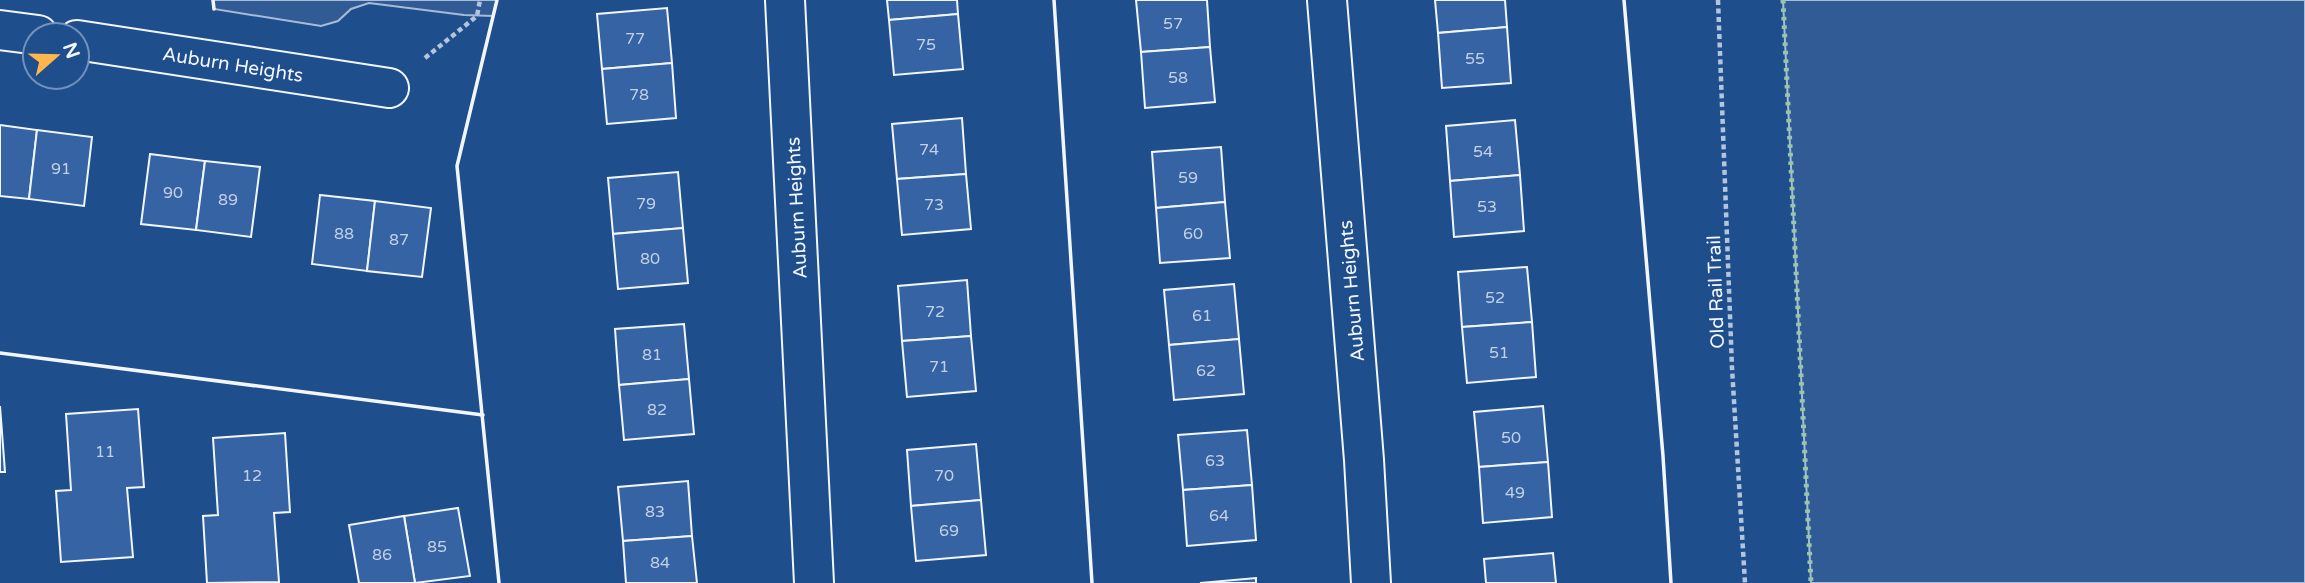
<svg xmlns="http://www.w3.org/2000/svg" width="2305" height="583" font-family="'Varela Round',sans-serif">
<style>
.built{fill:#305b95;stroke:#a8bbd7;stroke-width:2}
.building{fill:#3563a3;stroke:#f2f6ff;stroke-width:2}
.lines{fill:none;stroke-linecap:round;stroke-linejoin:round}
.street-casing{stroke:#f2f6ff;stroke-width:42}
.path{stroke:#b3c4dc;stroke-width:4.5;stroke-dasharray:5 3.5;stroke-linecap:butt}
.street{stroke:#1f4e8c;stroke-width:38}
.hedge{stroke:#97c8a6;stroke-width:5;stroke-dasharray:3.5 5;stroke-linecap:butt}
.wall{stroke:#f2f6ff;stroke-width:3.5}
.labels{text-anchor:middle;stroke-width:5;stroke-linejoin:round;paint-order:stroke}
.number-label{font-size:16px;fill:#c3d1e8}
.street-label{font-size:19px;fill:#f2f6ff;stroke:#1f4e8c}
</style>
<rect width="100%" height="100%" fill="#1f4e8c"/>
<g class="built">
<path d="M213,0H497L493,16L464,15L369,3L351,9L338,21L321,26L214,9Z"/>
<path d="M1783,0H2305V583H1811Z"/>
</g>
<g class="building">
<path d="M887,0H957L958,14L889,20Z"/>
<path d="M1136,0H1207L1210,47L1141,52Z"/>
<path d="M1435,0H1505L1507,27L1438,33Z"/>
<path d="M667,8L672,63L602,69L597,14Z"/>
<path d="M958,14L963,69L894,75L889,20Z"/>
<path d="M1507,27L1511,83L1442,88L1438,33Z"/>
<path d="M1210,47L1215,102L1145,108L1141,52Z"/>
<path d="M672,63L676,118L607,124L602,69Z"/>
<path d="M962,118L966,174L897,179L892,124Z"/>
<path d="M1515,120L1520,175L1450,181L1446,126Z"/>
<path d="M0,125L37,130L29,199L0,196Z"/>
<path d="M37,130L92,137L84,206L29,199Z"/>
<path d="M1221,147L1225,202L1156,208L1152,152Z"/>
<path d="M150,154L205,161L196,230L141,224Z"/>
<path d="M205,161L260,167L251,237L196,230Z"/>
<path d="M678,172L683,228L613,234L608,178Z"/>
<path d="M966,174L971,229L902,235L897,179Z"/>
<path d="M1520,175L1524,231L1454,237L1450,181Z"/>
<path d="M320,195L375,201L367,271L312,264Z"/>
<path d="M375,201L431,208L422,277L367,271Z"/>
<path d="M1225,202L1230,258L1160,263L1156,208Z"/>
<path d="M683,228L688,283L618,289L613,234Z"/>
<path d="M1527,267L1532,322L1462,327L1458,272Z"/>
<path d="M967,280L971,336L902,341L898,286Z"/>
<path d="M1234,284L1239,339L1169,345L1164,290Z"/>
<path d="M1532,322L1536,377L1467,383L1462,327Z"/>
<path d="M684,324L689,379L619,385L615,329Z"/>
<path d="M971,336L976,391L907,397L902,341Z"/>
<path d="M1239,339L1244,394L1174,400L1169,345Z"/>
<path d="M689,379L694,434L624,440L619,385Z"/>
<path d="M0,406L5,472H0Z"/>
<path d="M1543,406L1548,462L1479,467L1474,412Z"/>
<path d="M138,409L144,487L127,488L133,557L61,562L56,491L71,490L66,414Z"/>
<path d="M1247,430L1252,485L1183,490L1178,435Z"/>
<path d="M285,433L290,512L274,513L279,582L207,583L203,516L218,515L213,438Z"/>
<path d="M976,444L981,500L911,506L907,450Z"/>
<path d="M1548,462L1552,517L1483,523L1479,467Z"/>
<path d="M688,481L692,536L623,541L618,487Z"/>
<path d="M1252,485L1256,540L1187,546L1183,490Z"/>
<path d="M981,500L986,555L916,561L911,506Z"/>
<path d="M458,508L470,576L415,583L404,516Z"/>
<path d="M404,516L415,583H359L349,525Z"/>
<path d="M692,536L697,583H626L623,541Z"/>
<path d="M1553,553L1556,583H1486L1484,559Z"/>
<path d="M1256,578V583H1200Z"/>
</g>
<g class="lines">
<defs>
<g id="street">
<path d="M785,0L814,583"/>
<path d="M1327,0L1364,460L1371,583"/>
<path d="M0,30L38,35"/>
<path d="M77,40L389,88"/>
</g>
</defs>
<use href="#street" class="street-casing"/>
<g class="path">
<path d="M1718,0L1732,368L1745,583"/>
<path d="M425,58L477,16L480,0"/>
</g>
<use href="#street" class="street"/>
<path class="hedge" d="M1783,0L1811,583"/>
<g class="wall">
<path d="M213,0L214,9"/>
<path d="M497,0L457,166L499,583"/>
<path d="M1054,0L1092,583"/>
<path d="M1624,0L1663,456L1671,583"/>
<path d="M0,353L483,415"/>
</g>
</g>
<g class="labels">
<g class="number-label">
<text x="1173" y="29">57</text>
<text x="635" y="44">77</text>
<text x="926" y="50">75</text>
<text x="1475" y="64">55</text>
<text x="1178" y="83">58</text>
<text x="639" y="100">78</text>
<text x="929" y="155">74</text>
<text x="1483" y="157">54</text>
<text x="61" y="174">91</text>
<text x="1188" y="183">59</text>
<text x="173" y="198">90</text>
<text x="228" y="205">89</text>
<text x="646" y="209">79</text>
<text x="934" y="210">73</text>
<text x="1487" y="212">53</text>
<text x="344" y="239">88</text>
<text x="1193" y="239">60</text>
<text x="399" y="245">87</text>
<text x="650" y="264">80</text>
<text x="1495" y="303">52</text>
<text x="935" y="317">72</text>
<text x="1202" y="321">61</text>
<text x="1499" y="358">51</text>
<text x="652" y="360">81</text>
<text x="939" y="372">71</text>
<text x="1206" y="376">62</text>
<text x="657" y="415">82</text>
<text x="1511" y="443">50</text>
<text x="105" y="457">11</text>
<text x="1215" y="466">63</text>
<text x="252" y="481">12</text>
<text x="944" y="481">70</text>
<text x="1515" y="498">49</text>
<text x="655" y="517">83</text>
<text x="1219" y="521">64</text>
<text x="949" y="536">69</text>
<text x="437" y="552">85</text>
<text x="382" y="560">86</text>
<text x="660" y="568">84</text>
</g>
<g class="street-label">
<text transform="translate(233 64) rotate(9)" y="7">Auburn Heights</text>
<text transform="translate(796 208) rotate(-93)" y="7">Auburn Heights</text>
<text transform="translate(1351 291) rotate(-95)" y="7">Auburn Heights</text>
<text transform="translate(1715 292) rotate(-92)" y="7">Old Rail Trail</text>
</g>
</g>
<g transform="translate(56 56) rotate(70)"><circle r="33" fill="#1f4e8c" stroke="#7391ba" stroke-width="2"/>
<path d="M0-5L12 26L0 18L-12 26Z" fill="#ffb74d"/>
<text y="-10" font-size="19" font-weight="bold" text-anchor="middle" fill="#f2f6ff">N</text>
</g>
</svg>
